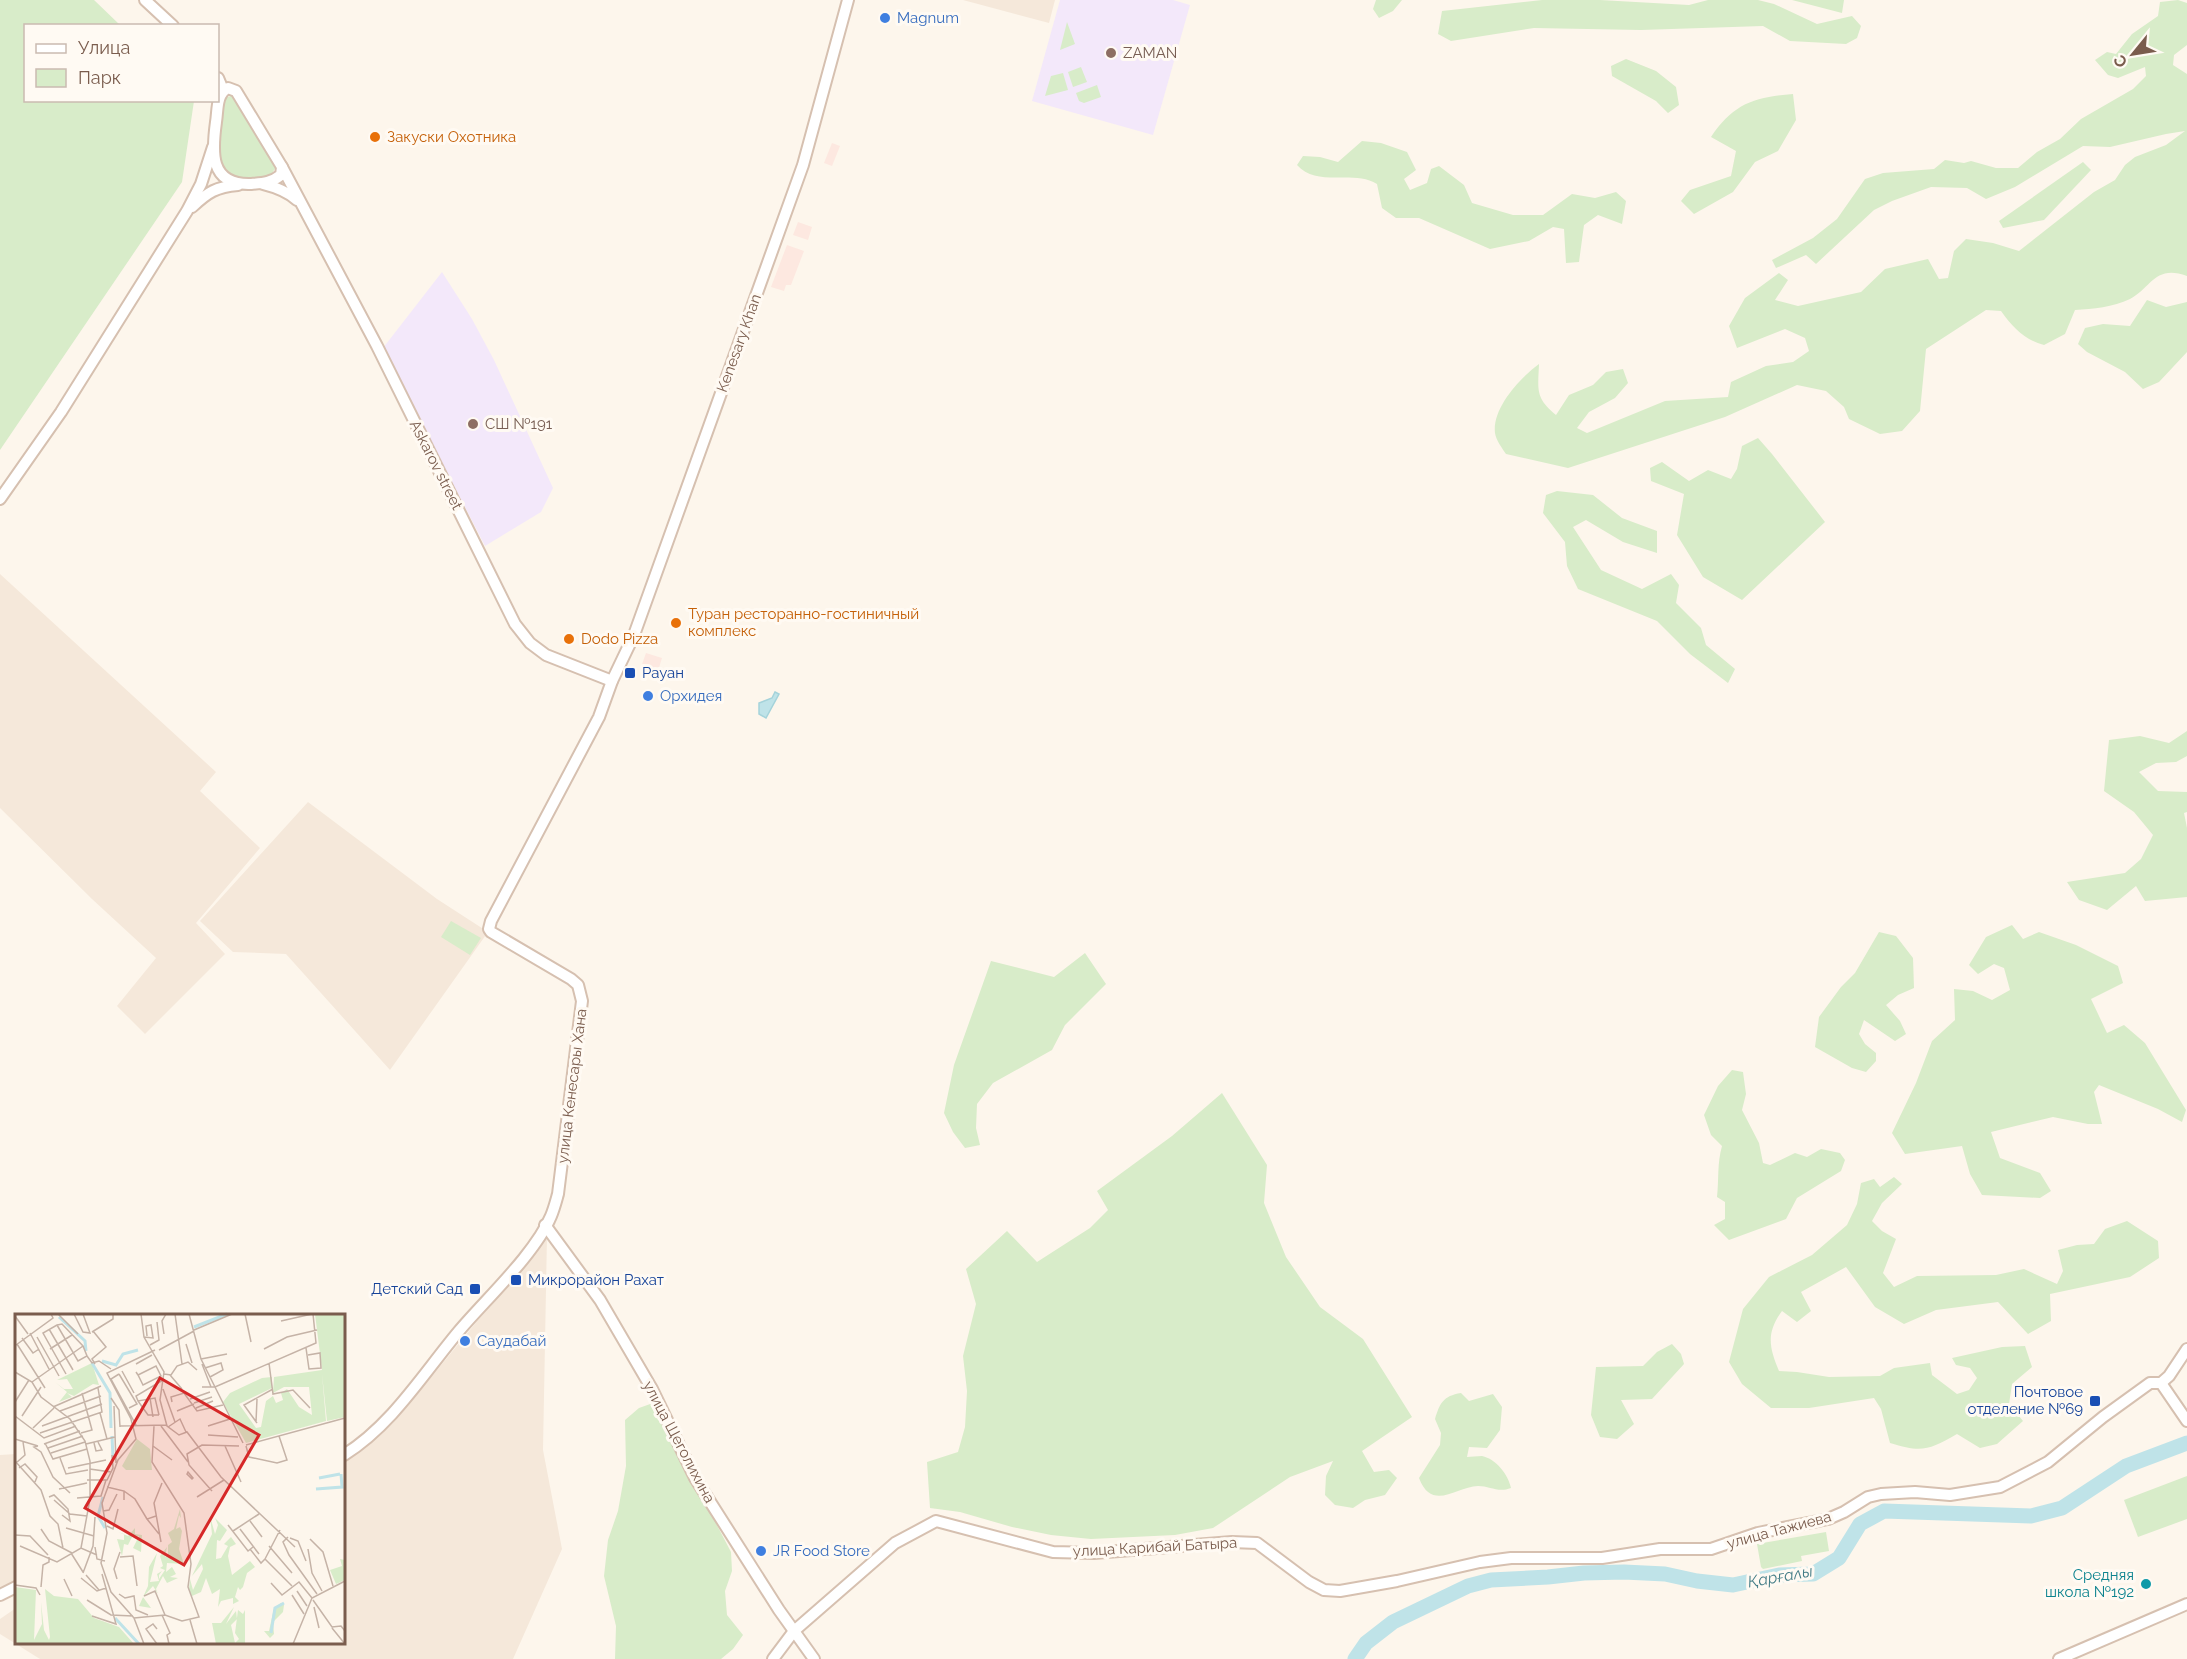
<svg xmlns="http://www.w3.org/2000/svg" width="2187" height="1659" font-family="Raleway,sans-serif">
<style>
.residential{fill:#f5e8da}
.commercial{fill:#fde8e0}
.education{fill:#f3e8fa}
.green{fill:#d8ecc9}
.water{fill:#bfe3e8;stroke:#a5d3da;stroke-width:1.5}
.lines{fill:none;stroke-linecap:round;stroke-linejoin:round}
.river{stroke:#bfe3e8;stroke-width:15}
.secondary-casing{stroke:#d6c0b0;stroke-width:14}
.secondary{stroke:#fff;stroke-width:10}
.shop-dot{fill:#3f7fe0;stroke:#fffaf3;stroke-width:2}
.education-dot{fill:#8d6e63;stroke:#fffaf3;stroke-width:2}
.food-dot{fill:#e8710a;stroke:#fffaf3;stroke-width:2}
.transit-dot{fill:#1a4fb4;stroke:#fffaf3;stroke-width:2}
.culture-dot{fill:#0f9aa8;stroke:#fffaf3;stroke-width:2}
.labels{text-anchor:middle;stroke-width:6;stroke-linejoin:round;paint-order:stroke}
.shop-label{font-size:15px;fill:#366cbe;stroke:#fffaf3;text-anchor:start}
.education-label{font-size:15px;fill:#785e54;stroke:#fffaf3;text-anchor:start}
.food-label{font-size:15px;fill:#c56008;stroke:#fffaf3;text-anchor:start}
.street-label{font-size:15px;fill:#7a5c4d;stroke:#fffaf3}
.transit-label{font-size:15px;fill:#164399;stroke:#fffaf3;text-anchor:start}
.culture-label{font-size:15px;fill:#0d838f;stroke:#fffaf3;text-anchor:end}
.water-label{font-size:16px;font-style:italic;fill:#437c86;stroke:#fffaf3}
.inset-river{fill:none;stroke:#bfe3e8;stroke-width:3}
.inset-road{fill:none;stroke:#c5b3a7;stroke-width:1.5}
.view{fill:#d62828;fill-opacity:0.15;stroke:#d62828;stroke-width:3}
.inset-edge{fill:none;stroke:#7a5c4d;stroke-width:3}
</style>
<rect width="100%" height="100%" fill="#fdf6ec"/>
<g class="residential">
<path d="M963,0H1055L1049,23Z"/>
<path d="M0,574L216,772L200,791L260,848L196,923L225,954L145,1034L117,1006L156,958L92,899L0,808Z"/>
<path d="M308,802L437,899L488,932L390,1070L286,954L233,952L200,921Z"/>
<path d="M547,1236L543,1450L562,1549L513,1659H40L0,1634V1619L16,1608V1642H344V1463L401,1414Z"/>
<path d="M16,1454V1580L0,1589V1455Z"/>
</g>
<g class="commercial">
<path d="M832,143L840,146L832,166L824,163Z"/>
<path d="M798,222L812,227L808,240L793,235Z"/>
<path d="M787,245L804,251L791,285H786L784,291L771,287Z"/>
<path d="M646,653L662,658L658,671L651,669L650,673L640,670Z"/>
</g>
<g class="education">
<path d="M1060,0H1173L1190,5L1153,135L1032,101Z"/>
<path d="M442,272L472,319L494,360L553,488L541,512L485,546L383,348Z"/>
</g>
<g class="green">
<path d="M0,0H94L120,25L26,26V100L194,101L182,182L0,450Z"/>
<path d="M1376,0H1402L1393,11L1379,18L1373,9Z"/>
<path d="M1542,0H1600L1689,5L1708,0H1758L1774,4L1817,24L1852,16L1861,26L1857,38L1846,44L1790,41L1763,26L1641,30L1534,28L1451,41L1438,34L1442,11Z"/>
<path d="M1792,0H1844L1842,13Z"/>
<path d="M2178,0L2187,3V45L2174,55L2173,65L2187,74V276C2155,264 2151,288 2130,299C2113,307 2093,309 2075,310L2065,334L2044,345C2025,340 2013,328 2001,311L1986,310L1926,349L1920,411L1902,431L1880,434L1849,419L1844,407L1826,391L1797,385L1725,417L1568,468L1506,454C1502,448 1496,440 1495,433C1492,408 1520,378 1539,364C1538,390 1535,398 1556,415L1569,395L1593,385L1606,372L1623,369L1628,383L1615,398L1589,412L1577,428L1587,433L1665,401L1728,397L1731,382L1766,366L1793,362L1809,351L1805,338L1785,329L1737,348L1729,326L1745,298L1779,273L1788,280L1775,300L1798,306L1861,292L1885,269L1928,259L1939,279L1948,278L1954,251L1966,239L1993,243L2019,251L2094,192L2115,180L2125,165L2135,157L2166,145L2185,131L2166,134L2110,147L2083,146L2015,187L1986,199L1967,188L1931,187L1892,201L1874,210L1816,264L1806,255L1776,268L1772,260L1813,238L1837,219L1865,179L1883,173L1934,169L1945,160L1964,163L1971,161L1996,168H2018L2037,152L2060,139L2081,119L2133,89L2146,76L2145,67L2118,78L2108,75L2095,60L2107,52L2116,54L2132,34L2158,16L2160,2Z"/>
<path d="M1067,22L1075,44L1060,50Z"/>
<path d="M1626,59L1656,71L1676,87L1679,105L1668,113L1656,101L1612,76L1611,66Z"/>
<path d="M1081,67L1087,82L1073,87L1068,72Z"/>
<path d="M1063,73L1068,90L1045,96L1051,76Z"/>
<path d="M1097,85L1101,97L1084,103L1079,101L1076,93Z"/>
<path d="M1793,94L1796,120L1778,151L1755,162L1733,192L1694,214L1681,201L1690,190L1731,176L1736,151L1711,137C1733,104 1754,97 1793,94Z"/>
<path d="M233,95L276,167L269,178C260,178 249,181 240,180C206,176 220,122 223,99Z"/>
<path d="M1362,141L1381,143L1407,152L1416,170L1404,179L1410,190L1427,183L1431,169L1439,166L1464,185L1472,203L1513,215H1543L1572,194L1595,198L1616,192L1626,201L1622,224L1598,215L1584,225L1579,262L1566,263L1564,229L1553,227L1529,241L1490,249L1419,218H1396L1382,208L1377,184C1353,169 1317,188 1297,165L1303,156L1320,157L1338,162Z"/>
<path d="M2083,162L2091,170L2044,220L2003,228L1999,221Z"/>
<path d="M2147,300L2166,307L2187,302V352L2159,382L2143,389L2125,372L2087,352L2078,344L2085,328L2103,324L2130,326Z"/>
<path d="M1758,438L1772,454L1825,522L1742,600L1703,577L1677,535L1684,494L1651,481L1650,468L1662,462L1689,481L1708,470L1731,479L1737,469L1742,446Z"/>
<path d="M1557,491L1593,495L1622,518L1657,531V553L1623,542L1586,520L1573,527L1601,570L1642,589L1671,574L1679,585L1676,603L1701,628L1706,645L1735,669L1728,683L1690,654L1657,621L1578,589L1567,566L1565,542L1543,513L1546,495Z"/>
<path d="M2187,731V756L2176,762L2156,763L2139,772L2158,791L2187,792V812L2184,813L2187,828V897L2145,901L2136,886L2107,910L2079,900L2067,882L2125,873L2141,859L2153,835L2134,812L2104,791L2109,740L2140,736L2169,743Z"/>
<path d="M451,921L481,938L470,955L441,937Z"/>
<path d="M2012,925L2023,939L2039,932L2076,945L2118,966L2123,983L2091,999L2107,1033L2124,1025L2145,1043L2186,1110L2182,1122L2158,1109L2099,1085L2094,1092L2102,1124H2088L2053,1117L1991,1132L2000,1158L2040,1173L2051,1191L2040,1198L1982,1195L1970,1174L1962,1146L1905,1154L1892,1133L1916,1083L1932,1041L1955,1020L1954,989L1973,991L1992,1000L2010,990L2004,968L1994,964L1978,974L1969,965L1986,937Z"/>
<path d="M1879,932L1896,936L1913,958L1914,988L1898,995L1886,1005L1900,1021L1906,1034L1895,1041L1864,1020L1859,1034L1865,1044L1876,1053V1061L1866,1072L1852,1068L1815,1047L1819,1017L1841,987L1855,973Z"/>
<path d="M1085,953L1106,984L1065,1025L1052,1050L993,1083L977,1104L976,1128L980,1145L965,1148L953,1132L944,1113L954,1065L991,961L1054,977Z"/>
<path d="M1732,1070L1743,1072L1746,1094L1742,1110L1759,1143L1763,1163L1770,1165L1795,1153L1807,1157L1821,1149L1840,1153L1845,1160L1841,1171L1797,1198L1786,1219L1729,1240L1714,1225L1725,1219V1202L1717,1197C1719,1180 1717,1163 1722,1146L1711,1135L1704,1115L1718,1086Z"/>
<path d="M1222,1093L1267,1165L1264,1203L1286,1257L1320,1307L1363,1339L1412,1417L1362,1451L1374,1472L1389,1470L1397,1478L1385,1495L1365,1500L1353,1508L1335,1505L1325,1495L1326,1476L1333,1461L1290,1477L1213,1528L1175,1535L1091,1539L1051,1535L1012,1527L960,1512L930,1508L927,1462L958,1452L965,1427L967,1391L963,1356L976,1304L966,1269L1007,1231L1037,1262L1090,1228L1108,1210L1097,1191L1172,1136Z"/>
<path d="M1894,1177L1902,1184L1882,1203L1872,1221L1882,1231L1896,1239L1883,1273L1894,1287L1917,1276L1996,1275L2024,1269L2057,1284L2063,1271L2058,1250L2077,1245L2094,1244L2105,1229L2127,1221L2158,1241L2159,1258L2130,1277L2050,1294L2051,1321L2028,1334L1998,1302L1936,1310L1904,1324L1875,1307L1846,1267L1801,1292L1811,1311L1797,1322L1782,1311C1766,1333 1769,1347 1779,1371L1797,1372L1829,1377L1880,1376L1894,1368L1930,1363L1932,1375L1957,1394L1969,1390L1977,1378L1970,1368L1956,1365L1952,1358L2002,1347L2025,1346L2032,1367L2012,1384L2009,1404L2023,1421L1997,1444L1980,1448L1957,1434C1929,1450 1922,1453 1890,1443L1881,1409L1874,1398L1809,1408H1771L1742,1384L1729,1362L1743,1309L1769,1277L1812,1255L1847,1225L1857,1204L1861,1183L1874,1179L1880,1187Z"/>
<path d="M1672,1344L1681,1354L1684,1364L1652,1399L1621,1400L1634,1424L1617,1439L1600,1437L1591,1415L1596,1367L1643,1366L1657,1352Z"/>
<path d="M1461,1393L1469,1401L1493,1394L1502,1407L1500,1430L1487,1448L1469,1447L1467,1457C1471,1457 1477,1456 1482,1456C1496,1459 1508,1474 1511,1488C1498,1493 1490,1486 1478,1486C1456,1487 1432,1512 1419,1478L1440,1445L1441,1433L1435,1419C1440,1403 1443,1396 1461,1393Z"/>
<path d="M653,1403L731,1552L732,1571L725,1591L727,1615L743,1635L733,1649L721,1659H615L616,1626L604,1576L608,1540L618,1511L626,1466L625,1420L639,1408Z"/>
<path d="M2187,1476V1519L2138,1537L2124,1500Z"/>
<path d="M1826,1532L1829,1551L1801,1556L1802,1561L1763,1569L1761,1567L1757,1544Z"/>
</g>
<path class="water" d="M775,692L779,694L766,718L759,714V703L772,698Z"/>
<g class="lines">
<path class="river" d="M1355,1659L1366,1643L1393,1622L1468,1586L1491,1580L1548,1577L1584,1573L1624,1572L1665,1574L1697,1581L1733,1585L1779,1575L1813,1574L1839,1558L1860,1524L1884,1511L2031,1516L2062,1508L2126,1466L2187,1443"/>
<defs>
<g id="secondary">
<path d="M145,0L173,26"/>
<path d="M218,78L223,90"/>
<path d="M228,88L236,91L282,167L281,175C271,183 262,183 250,184C209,185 212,151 216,122C218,110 216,94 228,88Z"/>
<path d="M282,167L377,346L515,624L530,643L546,655L612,681"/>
<path d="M263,184C275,187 287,191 297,200"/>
<path d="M192,207C208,192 216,187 238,185"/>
<path d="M0,499L61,412L187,211L201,184L213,147"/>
<path d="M545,1225L600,1300L652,1389L695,1478L779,1610L814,1659"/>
<path d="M2161,1383L2187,1421"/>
<path d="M2161,1383L2169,1376L2187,1349"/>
<path d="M344,1455C392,1425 423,1374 459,1331C486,1299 535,1254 551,1216C554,1209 556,1201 558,1194L582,1001L578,985L571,979L491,932L489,929L491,921L599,717L612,681L634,635L803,165L848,0"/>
<path d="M0,1595L16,1587"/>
<path d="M773,1659L794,1631L895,1543L936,1521L1053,1552L1094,1553L1232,1542L1257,1543L1309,1582L1324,1590L1340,1591L1397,1581L1480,1562L1511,1558H1602L1660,1549H1711L1758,1533L1828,1519L1844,1512L1868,1497L1881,1494L1915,1492L1950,1495L2000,1487L2048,1462L2103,1417L2150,1383H2161"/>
<path d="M2059,1659L2187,1604"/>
</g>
</defs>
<use href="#secondary" class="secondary-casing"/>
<use href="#secondary" class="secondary"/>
</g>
<g class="shop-dot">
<circle cx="885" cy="18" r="6"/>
<circle cx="648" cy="696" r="6"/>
<circle cx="465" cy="1341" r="6"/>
<circle cx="761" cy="1551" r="6"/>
</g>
<g class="education-dot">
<circle cx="1111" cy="53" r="6"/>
<circle cx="473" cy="424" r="6"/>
</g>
<g class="food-dot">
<circle cx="375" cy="137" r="6"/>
<circle cx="676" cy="623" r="6"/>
<circle cx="569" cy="639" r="6"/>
</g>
<g class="transit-dot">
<rect x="624" y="667" width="12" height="12" rx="3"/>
<rect x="510" y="1274" width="12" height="12" rx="3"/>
<rect x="469" y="1283" width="12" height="12" rx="3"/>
<rect x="2089" y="1395" width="12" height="12" rx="3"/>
</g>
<circle class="culture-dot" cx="2146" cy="1584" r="6"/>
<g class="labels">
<g class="shop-label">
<text x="897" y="23">Magnum</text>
<text x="660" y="701">Орхидея</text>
<text x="477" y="1346">Саудабай</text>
<text x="773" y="1556">JR Food Store</text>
</g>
<g class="education-label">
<text x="1123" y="58">ZAMAN</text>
<text x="485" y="429">СШ №191</text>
</g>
<g class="food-label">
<text x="387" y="142">Закуски Охотника</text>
<text x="688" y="619">Туран ресторанно-гостиничный<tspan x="688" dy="17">комплекс</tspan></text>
<text x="581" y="644">Dodo Pizza</text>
</g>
<g class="street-label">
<text transform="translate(739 343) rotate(-70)" y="5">Kenesary Khan</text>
<text transform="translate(436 465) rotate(63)" y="5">Askarov street</text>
<text transform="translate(572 1086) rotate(-83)" y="5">улица Кенесары Хана</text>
<text transform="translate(679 1442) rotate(62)" y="5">улица Щеголихина</text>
<text transform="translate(1779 1530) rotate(-15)" y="5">улица Тажиева</text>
<text transform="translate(1155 1547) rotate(-3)" y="5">улица Карибай Батыра</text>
</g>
<g class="transit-label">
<text x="642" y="678">Рауан</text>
<text x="528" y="1285">Микрорайон Рахат</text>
<text x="463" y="1294" text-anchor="end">Детский Сад</text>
<text x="2083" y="1397" text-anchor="end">Почтовое<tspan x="2083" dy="17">отделение №69</tspan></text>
</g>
<g class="culture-label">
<text x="2134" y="1580">Средняя<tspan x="2134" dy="17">школа №192</tspan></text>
</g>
<g class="water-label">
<text transform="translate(1780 1576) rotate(-10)" y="6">Қарғалы</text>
</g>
</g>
<g transform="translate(15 1314)">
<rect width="330" height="330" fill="#fdf6ec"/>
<path d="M300,0H330V103L312,107L307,60L311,107L231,129L208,88L215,79L247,64L257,63V74L224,90L241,114L246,113L251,87L258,82L261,89L268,86L266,79L272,75L284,93L297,101L294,73H269L258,79L259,63L307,56ZM77,49L84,71L78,70L59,82L52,79L57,83L44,88L52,78L40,68L49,75H58L52,65L42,66ZM122,125L135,135L137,156H111L107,152ZM165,195L166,204L164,201L161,215L165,213L167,217L164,235L169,250L152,249L151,258L157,253L161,260L155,263L163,264L152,269L148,262L141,275L143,280L138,272L128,283L136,294L124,292L133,272L134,253L142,239L135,268L144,267L142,260L147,257L144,261V265L150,256L145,254L148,252L145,242L152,233L150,243L153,241V231L157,228L153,219L159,215ZM195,202L200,220L203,211L200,204L212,216L205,227L202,226L201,245L206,244L213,232L209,230L216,223L221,230L215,233L213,242L217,261L235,247L240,253L232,259L228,273L225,276L223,273L220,283L224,287L218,290V284L206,287L203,293L205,275L197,280L191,264L186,278L177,282L174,276L175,265L178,276L188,255L187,250L177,262L197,220ZM120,214V220L127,221L126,238L118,234L124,222L117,223L113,231L109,230L107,242L102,225L109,226V220L103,218L113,222ZM325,245L330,246V266L321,270L315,256L327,252ZM0,273L21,276L19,326L27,310L26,288L29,316L34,326L35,323L30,275L39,282L63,285L79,304L104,313L119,330H0ZM266,289L269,291L268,298L258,308L259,320L255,324L249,317H254L259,294ZM219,293L211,310L221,297L222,305L216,311L220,329L224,325L220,319L223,296L228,300L230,296V330H201L197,309H206Z" fill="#d8ecc9"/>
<path class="inset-river" d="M44,3L70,27L71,37M179,13L212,0M87,47L101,51L108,40L123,36M77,49L95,79L96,114M97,122L98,144M304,164L325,160M301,175L327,173L326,160M88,183L83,202L90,214M100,304L124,330M256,319L260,294L269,289"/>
<path class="inset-road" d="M43,0L63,20M59,0L68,18L75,19L68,0M126,0L129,23L149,58L145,86L152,112L164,121L172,118L206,163L280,233M160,0L167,50M174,0L186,45L228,129M230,0L236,28M0,2L13,20M266,7L297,0M42,11L63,47L72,42L68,32L47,10L42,11L28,19L51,60M34,15L58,56M179,16L217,0M78,17L91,33L77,45L80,50M77,18L98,5V0M15,19L34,55M149,20L147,7L151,0M22,23L44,62M129,23L138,24L136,11L131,12L132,22M7,24L18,39L24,35M2,30L30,74M171,30L177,49M1,31L38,4L36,0M135,31L144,26L142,8M291,34L294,55L306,54L305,39L293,41M35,35L57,21M249,35L272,23L302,16M144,36L179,17M72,42L77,49L84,47L96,55M186,45L212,40M254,49L258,80L278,76L295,94M121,50L137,41M187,50L196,73M190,54L206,49L208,56L195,63M107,57L119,79M0,58L17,68L26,83L55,105L70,127L75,147V185L66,234M121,58L123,61L128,71L146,62L141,52L123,61M104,60L96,65L121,111M104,60L122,90L114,94M149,60L156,61L162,52L173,48L182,56M155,61L167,75M17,68L68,32M187,73H200L301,29L298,0M148,75L160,108M96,84L104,96L105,113M135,84L138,103M175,85L195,78M123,87L133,101H144M0,88L14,66M157,88L156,83L169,79L182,97L208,91M179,89L197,83M99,92L101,149M38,93L86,72M181,94L198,87M45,97L86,82M162,97L179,90M85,99L92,125M144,101L140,84L123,87L121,82L148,66M0,102L29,124L61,112M7,102L26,73M241,108L242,85M242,109L229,91L258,75M27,112L87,90M105,112L152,111M146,112L173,148M193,112L215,105M153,113L165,105L171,118M18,114L39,94M25,119L87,98L83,74M66,119L77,116L67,79M193,121L223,123M0,125L23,132M30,129L38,145L72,135M79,129L81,137L87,136L83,128M29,130L65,117M71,130L100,123M231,131L330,104M23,132L19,133L26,138L38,163L55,179M138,132L157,146M210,132L226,168M231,132L234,143L262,149L272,146L264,122M33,134L68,122M36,139L70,128M45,144L51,160L73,156M0,147L26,176L35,202L43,210L48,234M1,149L10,141L8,128M75,152V155L96,158M4,154L10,150L22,163L20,168M53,154L91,146M173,158L178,164L177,165L172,160ZM72,166H92L98,154L97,141M92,173L109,177V186M44,175L72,169M109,177L120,185L132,205M197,177L174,151L172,140L187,131L224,132M34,183L39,181L53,195L55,207L47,201M182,183L209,166M62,184L86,182L91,166M39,186L55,200L72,202M88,197L94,196L102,180M141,202L132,205L144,220M235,207L247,223M213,211L233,237L238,233M92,212L98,215L103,195M51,214L79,222M26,215L34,227L57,239M225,215L244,240M218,217L244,200M0,221L15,222L33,241M273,223L268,228L274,241L302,280M275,224L283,227L291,247M295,225L308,238L318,272M146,228L139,189L147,169M5,232L42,248L66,234L82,241M254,232L277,259M80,233L82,245L90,247M235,235L246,249L250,245M293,235L297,259L307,277M56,239L68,258M105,243L118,242L122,272M250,245L277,272M250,245L265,216M68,259L78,232L80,203M71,261L84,276M66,264L82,277L91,274M49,265L57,282M102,265L99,255L105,238M256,269L267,281L284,268L297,284M0,271L21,274L25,281M26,273L28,251L34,248V243M282,277L292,292M104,280L110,284L119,282L121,296L133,301M277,281L289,300M129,282L140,277L150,301M72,286L96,301L118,302M298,286L317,313L326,312L330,317M299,293L304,314M147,301L155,319L152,321L154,330M77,302L101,310L87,260M119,304L96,278L86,249L92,219L87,189L103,146L121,125L116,105L92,59L140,36M119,304L150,301L167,307L184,303L173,273L176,250L169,199L137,148L139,112M119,304L129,330M175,306L182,330M317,314L330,330M142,315L138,310L131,315L142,330M278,330L297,284L330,267"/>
<path class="view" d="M145,64L244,121L169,251L70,194Z"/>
<rect width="330" height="330" class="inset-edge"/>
</g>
<rect x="24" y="24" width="195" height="78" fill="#fffaf3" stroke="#cabbb1" stroke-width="1.5"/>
<rect x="36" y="44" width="30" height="9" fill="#ffffff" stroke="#cabbb1" stroke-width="1.5"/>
<text x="78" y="54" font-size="18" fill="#7a5c4d">Улица</text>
<rect x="36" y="69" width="30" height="18" fill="#d8ecc9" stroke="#cabbb1" stroke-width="1.5"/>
<text x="78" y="84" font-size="18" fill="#7a5c4d">Парк</text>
<g transform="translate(2133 54) rotate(240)" stroke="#fffaf3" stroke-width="4.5" paint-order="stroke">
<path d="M0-4.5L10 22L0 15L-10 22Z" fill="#7a5c4d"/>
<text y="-9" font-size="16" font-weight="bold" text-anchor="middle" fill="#7a5c4d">С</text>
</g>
</svg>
